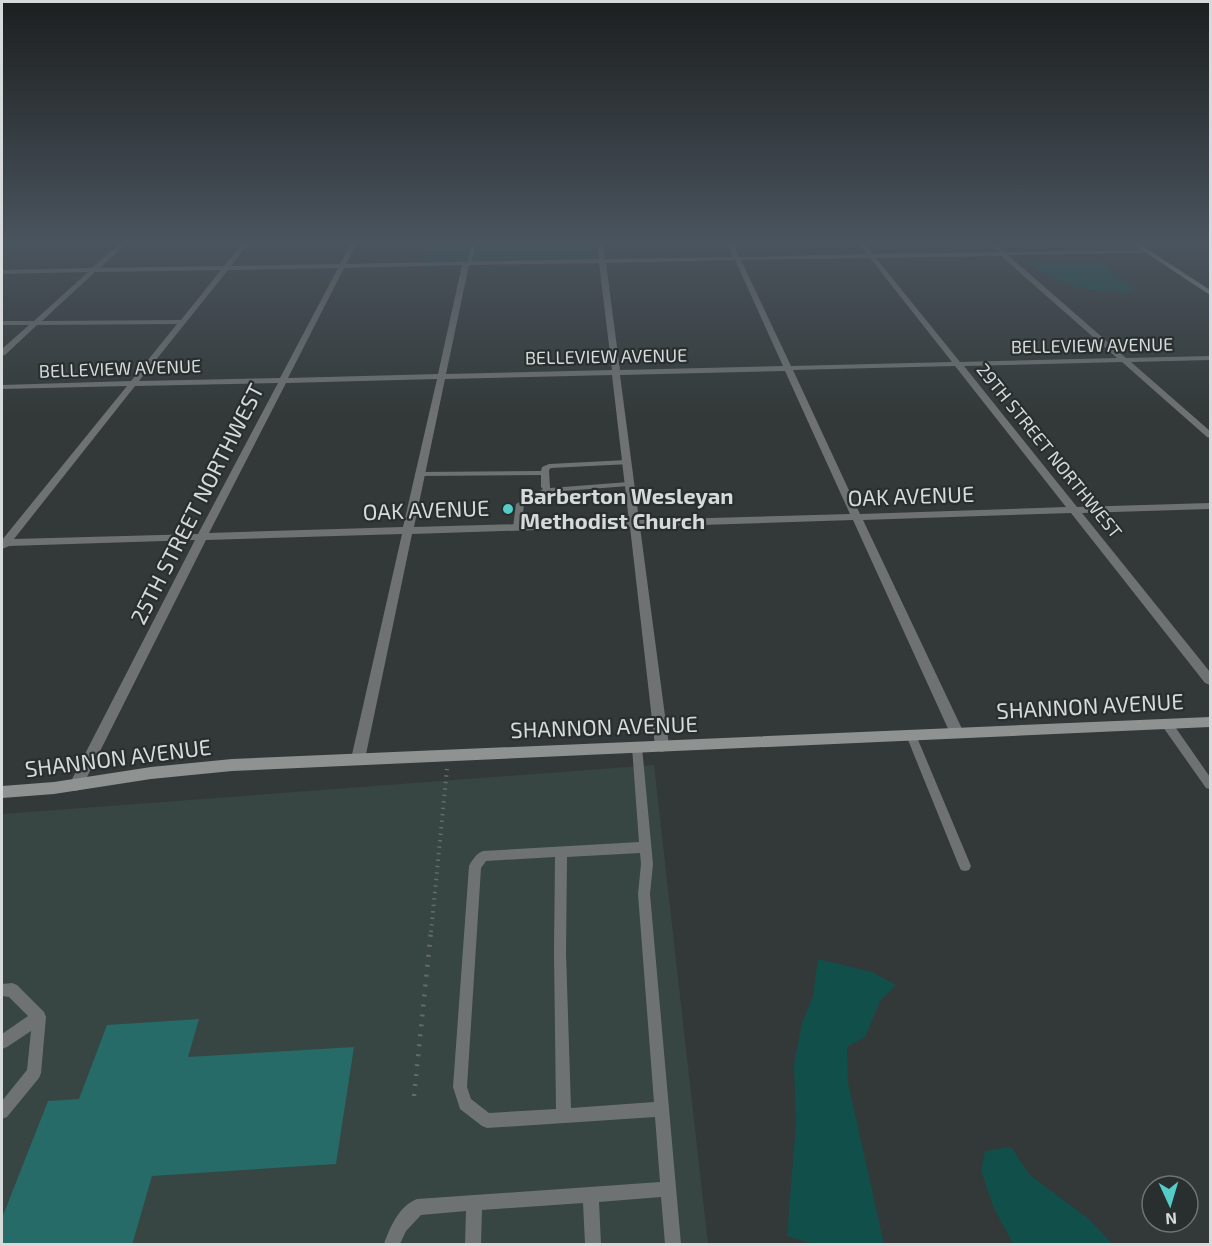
<svg xmlns="http://www.w3.org/2000/svg" width="1212" height="1246" font-family="'Exo 2',sans-serif">
<style>
.built{fill:#374543}
.green{fill:#114f4b}
.building{fill:#266b67}
.lines{fill:none;stroke-linecap:round;stroke-linejoin:round}
.path-far1{stroke:#656a6a;stroke-width:4;stroke-dasharray:1.5 5;stroke-linecap:butt}
.path{stroke:#656a6a;stroke-width:4.5;stroke-dasharray:2 8;stroke-linecap:butt}
.lane{fill:#6f7272;fill-rule:evenodd}
.street{fill:#6f7272;fill-rule:evenodd}
.secondary{fill:#8e9392;fill-rule:evenodd}
.poi-dot{fill:#54cdc6;stroke:#292e2e;stroke-width:2}
.labels{text-anchor:middle;stroke-width:4.5;stroke-linejoin:round;paint-order:stroke}
.far-street-label{font-size:18px;fill:#d6dada;stroke:#292e2e}
.poi-label{font-size:22px;font-weight:bold;fill:#d6dada;stroke:#292e2e;text-anchor:start}
.street-label{font-size:22px;fill:#d6dada;stroke:#292e2e}
</style>
<rect width="100%" height="100%" fill="#333938"/>
<path class="built" d="M654,765L708,1244H2V814Z"/>
<g class="green">
<path d="M426,243H595L596,258L420,261Z"/>
<path d="M1026,262L1053,264L1103,263L1136,292C1096,295 1059,285 1026,262Z"/>
<path d="M818,959L872,972L896,985L880,1001L865,1037L847,1047L848,1083L884,1244H814L787,1236L796,1123L794,1065L802,1023L813,996Z"/>
<path d="M1011,1147L1030,1175L1090,1220L1112,1244H1013L994,1208L981,1171L985,1151Z"/>
</g>
<path class="building" d="M199,1019L188,1057L354,1047L336,1164L152,1176L132,1245H2V1218L48,1101L79,1099L107,1025Z"/>
<g class="lines">
<path class="path-far1" d="M431,932L447,769"/>
<path class="path" d="M414,1096L431,931"/>
<g class="lane">
<path d="M472,243H476L471,263L469,264L467,263Z"/>
<path d="M627,460H630V464L551,468L549,470L550,488L629,482L633,484L629,486L550,492L524,505L521,527L517,529L513,527L516,504L543,489L541,487V475L420,476L416,474L420,472L541,471L542,467L549,464Z"/>
<path d="M1167,720L1171,721L1210,777V789L1206,788L1163,727L1162,724L1163,721Z"/>
<path d="M911,731L915,732L916,735L971,866L969,870L965,871L961,870L959,866L906,735L907,732Z"/>
<path d="M637,743L641,744L642,747L653,864L650,894L681,1244H665L661,1197L599,1202L601,1244H585L583,1203L482,1210L481,1244H465L466,1211L421,1215L406,1231L400,1244H384C390,1227 399,1206 417,1199L660,1182L655,1117L487,1128L482,1126L460,1109L453,1087L469,866C472,860 477,853 483,851L639,842L632,747L633,744ZM640,853L641,864L638,894L654,1102L571,1108L566,953L567,857ZM555,857L554,953L556,1109L489,1113L471,1099L467,1087L481,868L486,861Z"/>
<path d="M12,983L17,985L44,1012L46,1017L41,1073L39,1078L7,1117L2,1119V1101L27,1070L31,1031L7,1047L2,1049V1034L28,1016L9,997L2,996V984Z"/>
</g>
<path class="street" d="M120,243H127L100,268L224,266L243,243H249L231,266L340,264L351,243H357L346,264L599,259L597,243H603L605,259L733,257L727,243H733L739,257L867,254L858,243H864L873,254L997,252L987,243H994L1004,252L1148,250L1146,253L1008,255L1126,358L1210,356V360L1131,362L1210,431V438L1207,437L1122,362L964,366L1077,507L1210,503V509L1082,513L1210,672V685L1205,683L1071,513L863,520L964,733L962,737L957,738L952,737L950,733L853,520L640,527L669,746L667,750L662,752L657,750L655,746L630,527L412,534L365,759L363,763L358,765L353,763L351,759L402,534L206,540L81,789L76,791L71,789L69,785L195,540L9,546L2,549V540L127,386L2,389V385L131,381L177,324L37,325L5,355H2V349L29,325H2V321H34L88,272L2,274V270L92,268ZM1001,256L1117,358L960,362L876,258ZM870,258L952,362L791,366L741,260ZM735,260L783,366L620,370L606,263ZM599,263L612,370L446,374L469,265ZM462,265L438,374L288,378L344,268ZM338,268L280,378L139,381L228,270ZM221,270L181,320L42,321L95,272ZM955,366L1066,507L860,514L793,370ZM785,371L850,514L639,520L620,375ZM612,375L629,521L414,527L445,379ZM437,379L403,527L209,533L286,383ZM278,383L198,534L14,539L135,386Z"/>
<g class="secondary">
<path d="M1131,243H1138L1210,290V295Z"/>
<path d="M1210,717V727L232,771L151,779L54,794L2,798V786L54,782L151,767L232,759Z"/>
</g>
</g>
<linearGradient id="sky" x2="0" y2="1"><stop stop-color="#1c1f1f"/><stop offset="0.58" stop-color="#4a545e"/><stop offset="1" stop-color="#4a545e" stop-opacity="0"/></linearGradient>
<rect width="1212" height="417" fill="url(#sky)"/>
<circle class="poi-dot" cx="508" cy="509" r="6"/>
<g class="labels">
<g class="far-street-label">
<text transform="translate(1092 346) rotate(-1)" y="6">BELLEVIEW AVENUE</text>
<text transform="translate(606 357) rotate(-1)" y="6">BELLEVIEW AVENUE</text>
<text transform="translate(120 369) rotate(-2)" y="6">BELLEVIEW AVENUE</text>
<text transform="translate(1049 451) rotate(51)" y="6">29TH STREET NORTHWEST</text>
</g>
<g class="poi-label">
<text x="520" y="504">Barberton Wesleyan<tspan x="520" dy="25">Methodist Church</tspan></text>
</g>
<g class="street-label">
<text transform="translate(911 496) rotate(-2)" y="8">OAK AVENUE</text>
<text transform="translate(197 504) rotate(-63)" y="8">25TH STREET NORTHWEST</text>
<text transform="translate(426 510) rotate(-2)" y="8">OAK AVENUE</text>
<text transform="translate(1090 706) rotate(-3)" y="8">SHANNON AVENUE</text>
<text transform="translate(604 727) rotate(-2)" y="8">SHANNON AVENUE</text>
<text transform="translate(118 758) rotate(-7)" y="8">SHANNON AVENUE</text>
</g>
</g>
<rect width="1212" height="1246" fill="none" stroke="#d6dada" stroke-width="6"/>
<g transform="translate(1170 1204) rotate(176)"><circle r="28" fill="#292e2e" stroke="#6e7373" stroke-width="1.5"/>
<path d="M0-4.5L10 22L0 15L-10 22Z" fill="#54cdc6"/>
<text y="-9" font-size="16" font-weight="bold" text-anchor="middle" fill="#d6dada">N</text>
</g>
</svg>
